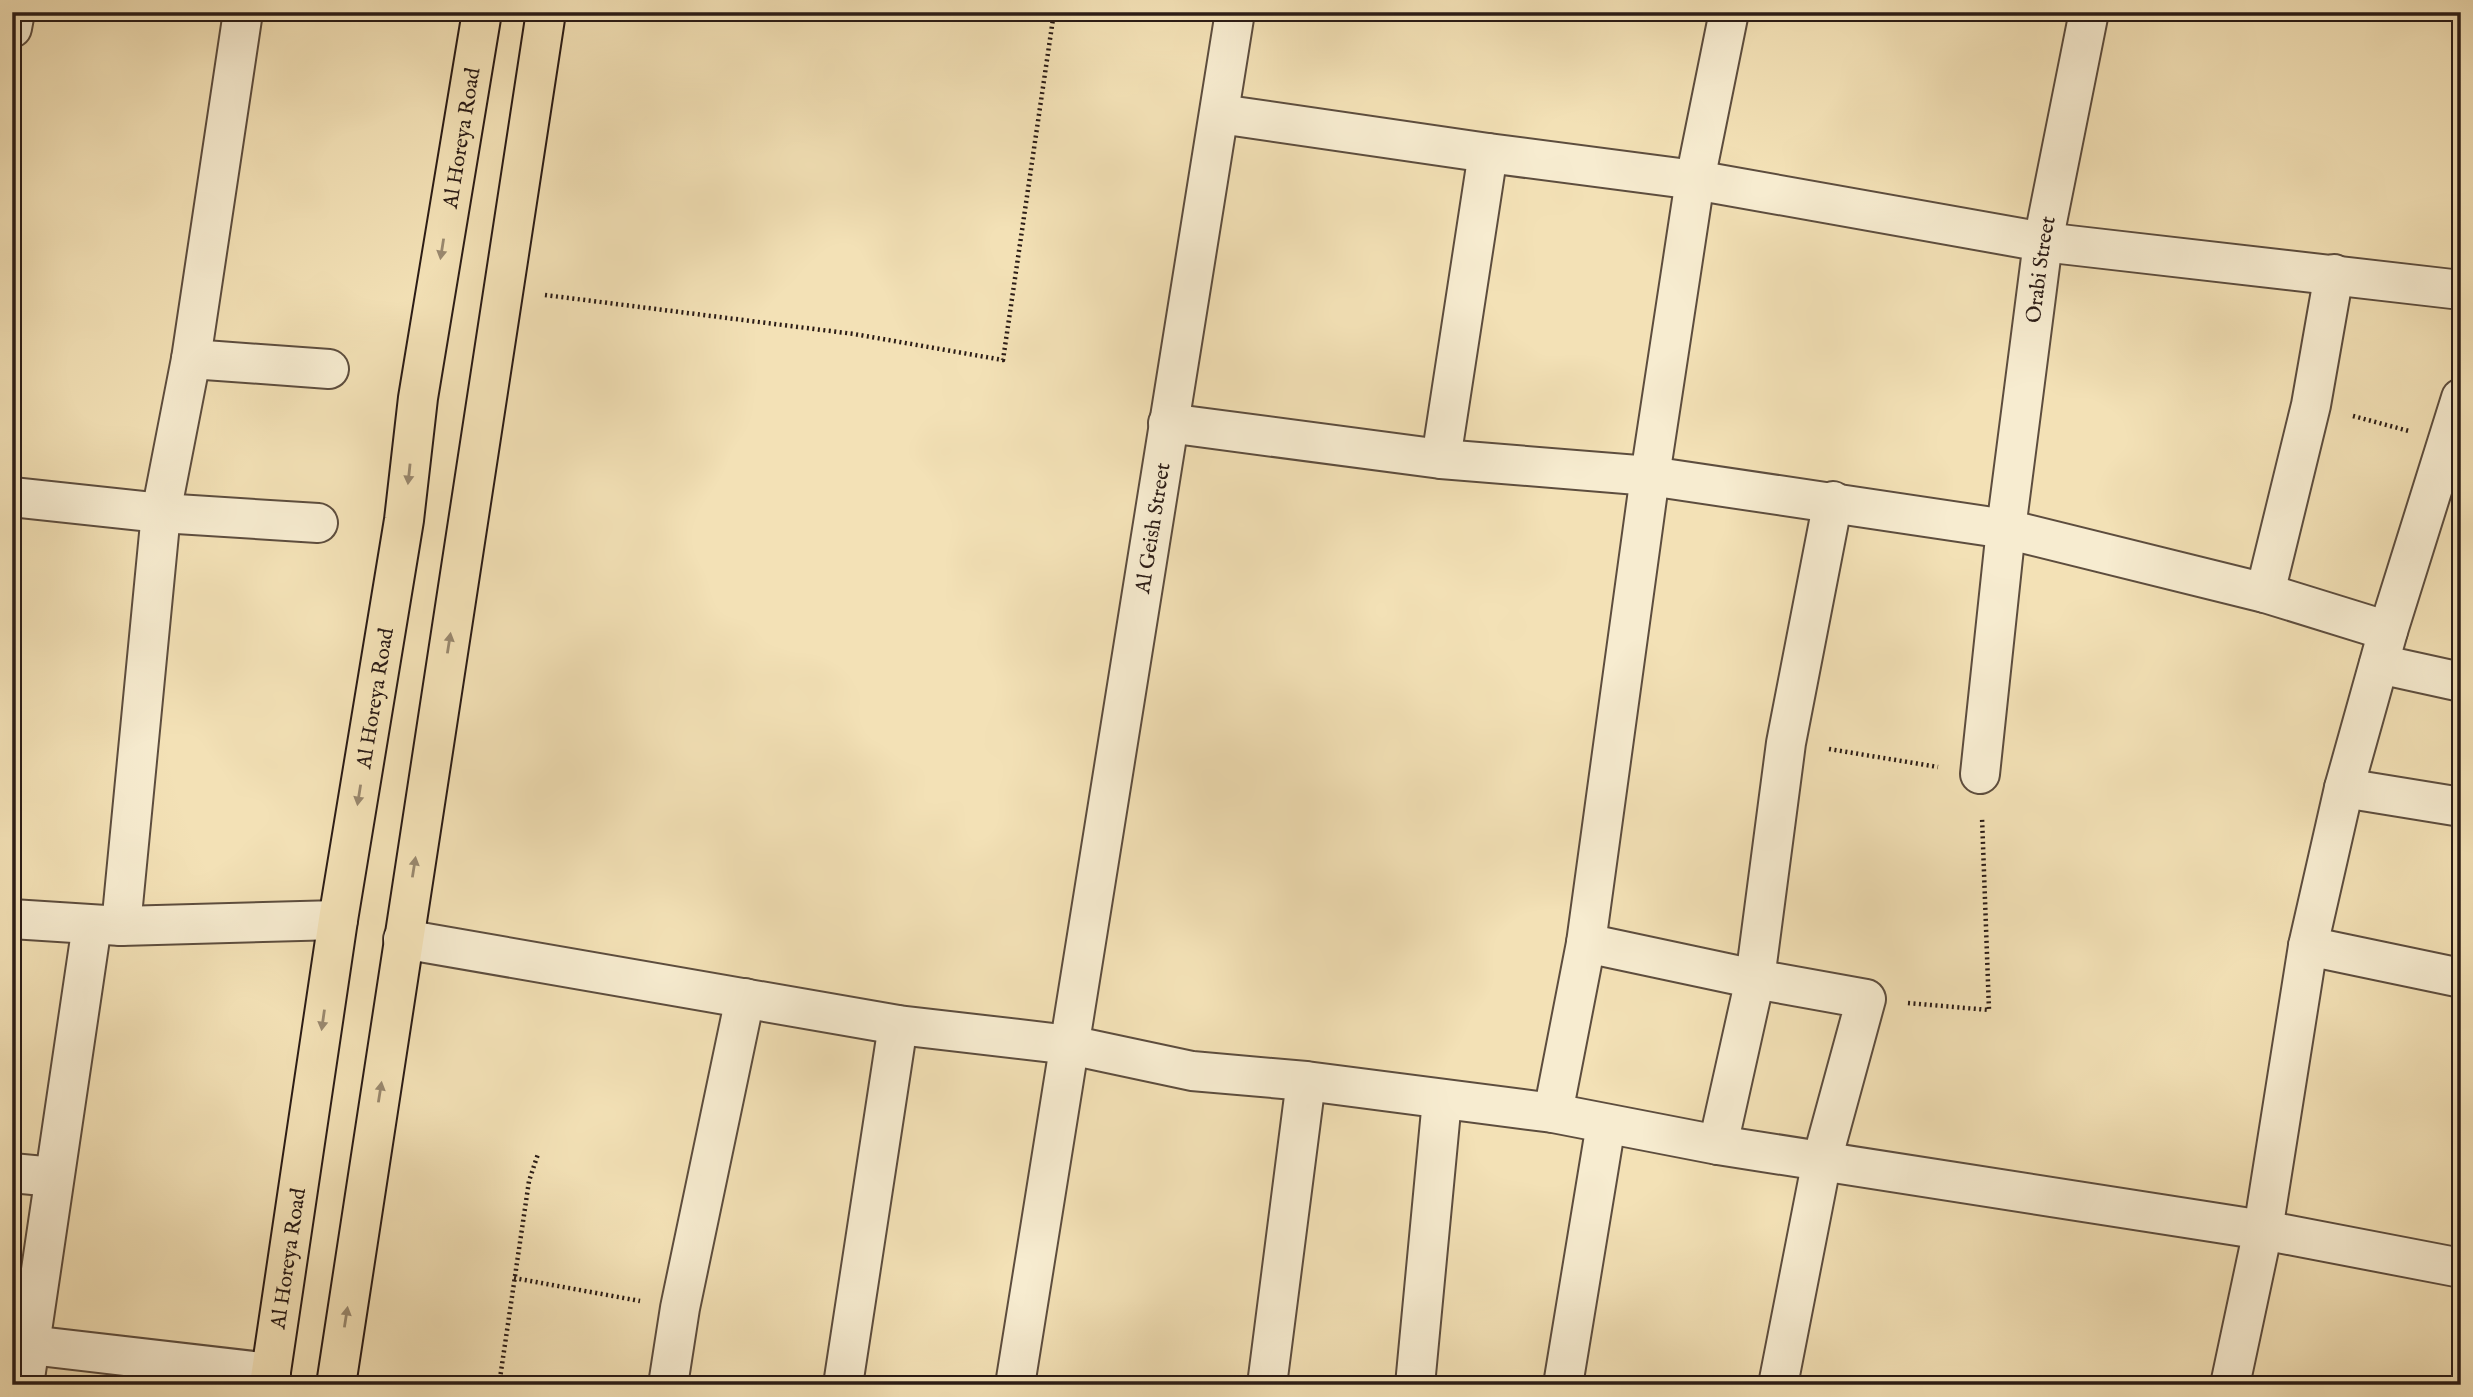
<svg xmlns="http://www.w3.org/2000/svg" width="2473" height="1397" font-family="'IM FELL English',serif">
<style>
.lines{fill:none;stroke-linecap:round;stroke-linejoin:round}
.minor-casing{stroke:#5d4d3e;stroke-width:42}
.major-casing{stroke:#2b1c16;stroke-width:42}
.path{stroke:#2b1c16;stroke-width:4.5;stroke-dasharray:2 3.5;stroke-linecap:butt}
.minor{stroke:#f7ecd0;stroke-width:38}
.major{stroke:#f3e1b6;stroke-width:38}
.oneway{fill:#99886e}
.labels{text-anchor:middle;stroke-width:7;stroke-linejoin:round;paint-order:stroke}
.street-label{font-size:21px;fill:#2b1c16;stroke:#f7ecd0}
</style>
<rect width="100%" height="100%" fill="#f3e1b6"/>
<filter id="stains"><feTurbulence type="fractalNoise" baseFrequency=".00286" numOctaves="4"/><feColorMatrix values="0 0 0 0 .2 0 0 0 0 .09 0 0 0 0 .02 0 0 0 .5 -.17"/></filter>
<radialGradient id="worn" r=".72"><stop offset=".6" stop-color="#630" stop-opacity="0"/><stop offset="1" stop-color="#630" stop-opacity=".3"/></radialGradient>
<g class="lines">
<defs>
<g id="minor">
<path d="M12,28L15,12"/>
<path d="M1220,114L1488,153L1695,180L2043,242L2461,290"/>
<path d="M191,359L329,369"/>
<path d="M1168,423L1441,459L1650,476L2006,529L2265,593L2388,631"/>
<path d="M1441,459L1488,153"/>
<path d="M12,497L161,513L318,523"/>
<path d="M2265,593L2311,405L2334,274"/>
<path d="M2379,664L2461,682"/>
<path id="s1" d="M1980,774L2006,529L2043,242L2089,12"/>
<path d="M2344,788L2461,807"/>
<path d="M12,919L121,926L338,920"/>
<path d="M121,926L161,513L191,359L243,12"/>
<path d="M403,939L898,1025L1070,1045L1192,1071L1306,1081L1553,1113L1718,1145L2263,1230L2461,1268"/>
<path d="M1586,943L1755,979L1866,999L1822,1160L1778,1385"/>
<path d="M2308,946L2461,978"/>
<path d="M1553,1113L1586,943L1650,476L1695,180L1729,12"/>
<path d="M1718,1145L1755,979L1786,743L1833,501"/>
<path d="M12,1173L54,1177"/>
<path d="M30,1345L271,1373"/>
<path d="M24,1385L92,925"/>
<path d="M668,1385L680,1308L745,998"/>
<path d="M843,1385L898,1025"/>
<path id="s2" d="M1015,1385L1235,12"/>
<path d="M1267,1385L1306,1081"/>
<path d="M1415,1385L1442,1100"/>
<path d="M1563,1385L1606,1124"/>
<path d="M2230,1385L2263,1230L2308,946L2344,788L2388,631L2461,398"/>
</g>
<g id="major">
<path id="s3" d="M269,1385L338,920L404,520L418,398L482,12"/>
<path d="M336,1385L546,12"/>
</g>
</defs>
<use href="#minor" class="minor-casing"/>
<use href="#major" class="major-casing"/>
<g class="path">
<path d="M545,295L854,334L1003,360L1054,12"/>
<path d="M2353,416L2409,431"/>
<path d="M1829,749L1938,767"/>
<path d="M1908,1003L1989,1010L1982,817"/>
<path d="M514,1278L640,1301"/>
<path d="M1311,1379L1342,1385"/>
<path d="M499,1385L529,1181L538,1154"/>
</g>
<use href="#minor" class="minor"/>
<use href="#major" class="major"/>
</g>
<defs><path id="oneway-solid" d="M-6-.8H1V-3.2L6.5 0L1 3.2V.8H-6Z" transform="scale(1.75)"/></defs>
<g class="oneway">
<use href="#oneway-solid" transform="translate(442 249) rotate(99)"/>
<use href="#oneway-solid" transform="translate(409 474) rotate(96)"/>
<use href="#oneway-solid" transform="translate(449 643) rotate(-81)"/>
<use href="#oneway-solid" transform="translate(359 795) rotate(99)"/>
<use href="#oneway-solid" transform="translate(414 867) rotate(-81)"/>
<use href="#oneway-solid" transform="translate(323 1020) rotate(98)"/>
<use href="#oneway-solid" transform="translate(380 1092) rotate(-81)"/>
<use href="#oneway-solid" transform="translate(346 1317) rotate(-81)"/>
</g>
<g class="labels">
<g class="street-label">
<text dy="7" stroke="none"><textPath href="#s3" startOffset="1262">Al Horeya Road</textPath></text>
<text dy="7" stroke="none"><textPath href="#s1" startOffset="508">Orabi Street</textPath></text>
<text dy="7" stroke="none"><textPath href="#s2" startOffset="868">Al Geish Street</textPath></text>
<text dy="7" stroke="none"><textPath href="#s3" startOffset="695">Al Horeya Road</textPath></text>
<text dy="7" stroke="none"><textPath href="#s3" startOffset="128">Al Horeya Road</textPath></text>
</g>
</g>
<rect width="2473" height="1397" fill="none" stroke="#f3e1b6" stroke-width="42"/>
<rect x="14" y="14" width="2445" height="1369" fill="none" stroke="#2b1c16" stroke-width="3.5"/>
<rect x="21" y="21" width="2431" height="1355" fill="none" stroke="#2b1c16" stroke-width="2"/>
<rect width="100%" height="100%" filter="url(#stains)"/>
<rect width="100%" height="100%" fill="url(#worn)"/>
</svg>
